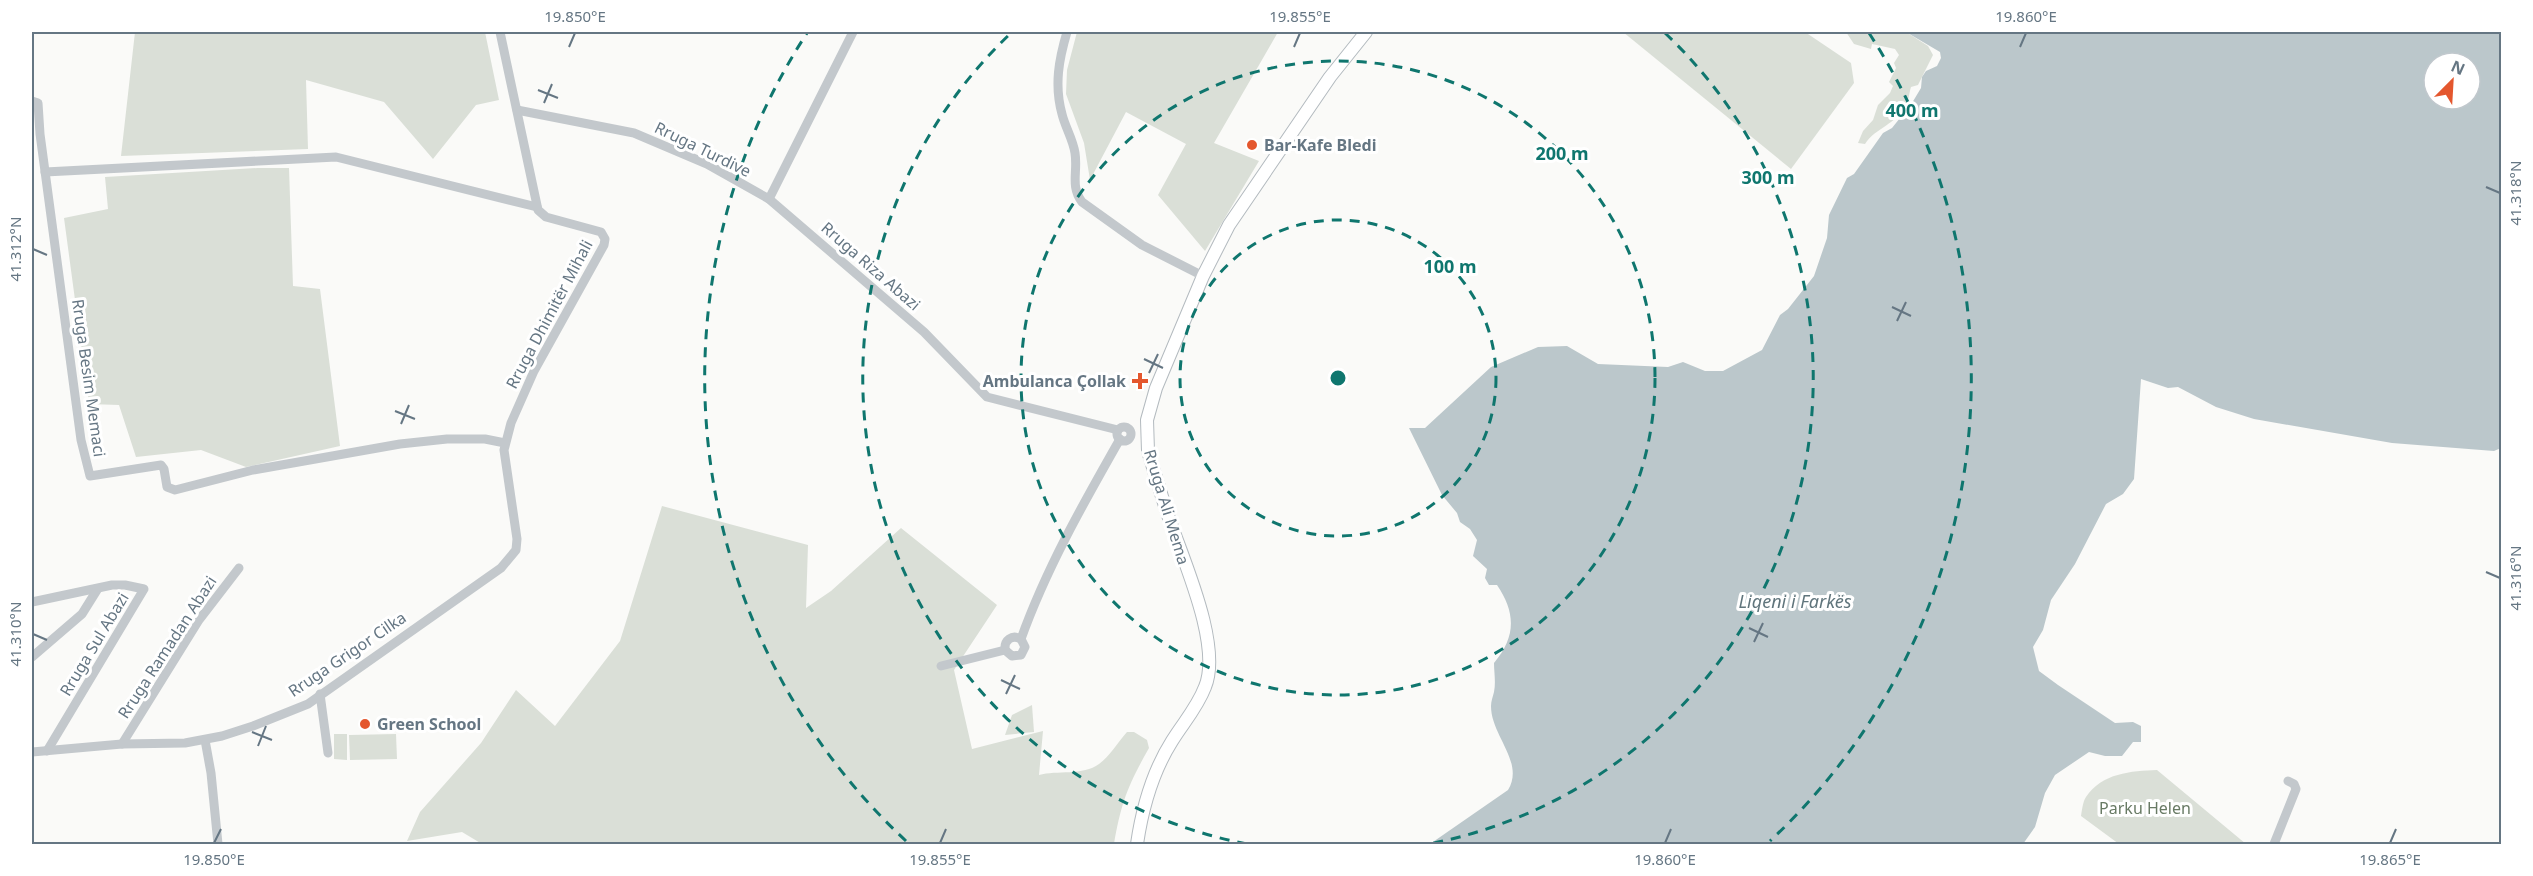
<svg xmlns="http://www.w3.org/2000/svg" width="2533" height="876" font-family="'Noto Sans',sans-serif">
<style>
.green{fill:#dadfd7}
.water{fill:#bbc7cb;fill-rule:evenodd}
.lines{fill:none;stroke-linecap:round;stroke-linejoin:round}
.secondary-casing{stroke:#b3babf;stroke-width:14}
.street{stroke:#c3c8cc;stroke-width:9}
.secondary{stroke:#fff;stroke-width:12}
.ticks{fill:none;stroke:#657683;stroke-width:2}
.ring{fill:none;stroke:#0f766e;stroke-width:3;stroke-dasharray:10 8}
.poi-dot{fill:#e4572e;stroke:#fff;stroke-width:2}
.labels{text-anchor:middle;stroke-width:6;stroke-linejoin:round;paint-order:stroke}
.poi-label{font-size:16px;font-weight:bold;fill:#657683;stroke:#fff;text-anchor:start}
.street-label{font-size:16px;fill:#657683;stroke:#fff}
.park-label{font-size:16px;fill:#687a64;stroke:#fff}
.water-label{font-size:18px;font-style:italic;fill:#60757c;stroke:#fff}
.centre{fill:#0f766e;stroke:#fff;stroke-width:3}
.ring-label{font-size:18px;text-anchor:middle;font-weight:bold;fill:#0f766e;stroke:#fff;stroke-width:6;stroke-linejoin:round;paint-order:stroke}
.neatline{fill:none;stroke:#657683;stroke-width:2}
.ticks-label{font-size:15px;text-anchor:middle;fill:#657683}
</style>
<rect width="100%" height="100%" fill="#fafaf8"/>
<g class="green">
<path d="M135,32H485L499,100L476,105L433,159L384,102L306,80L308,149L121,156Z"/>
<path d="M1077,32H1278L1214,143L1259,161L1205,251L1158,195L1186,144L1126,112L1090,180L1084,143L1066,94L1067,70Z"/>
<path d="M1623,32H1805L1851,63L1854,83L1791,169Z"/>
<path d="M1846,32H1906L1928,46L1933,55L1918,85L1911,87C1909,93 1909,100 1906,105C1897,124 1875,128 1865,144L1858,143L1863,131L1873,120L1878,105L1890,93L1893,86L1889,82L1896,68L1894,63L1899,55L1895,49L1872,44L1871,49L1854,44Z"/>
<path d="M258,168H289L293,286L320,289L340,446L246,467L201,450L136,457L119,405L89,404L64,218L108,209L105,177Z"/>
<path d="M662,506L808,545L806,608L831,591L901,528L997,605L954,670L972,749L1043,731L1039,775C1057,770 1083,776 1099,764C1109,757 1118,742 1127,732H1134L1147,740L1149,748C1128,785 1121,803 1114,844H482L462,832L407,841L420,812L481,743L516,690L555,726L620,641Z"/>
<path d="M1032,705L1034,732L1005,735L1012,715Z"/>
<path d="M334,734H347V760L334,759Z"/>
<path d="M396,734L397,759L350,760L349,735Z"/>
<path d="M2157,770L2246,844H2119L2081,816C2082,810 2083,801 2086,797C2102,773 2131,771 2157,770Z"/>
</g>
<path class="water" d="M1906,32H2501V448L2494,451L2392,443L2254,419L2216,407L2178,387L2168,388L2141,379L2134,479L2123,494L2106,504L2075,564L2051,600L2043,630L2033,647L2039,671L2058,685L2115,723L2133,722L2141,726V742H2133L2122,756H2105L2089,752L2055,775L2045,793L2035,827L2023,844H1430L1508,790C1525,762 1491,736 1491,706C1491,701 1493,696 1494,692C1496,682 1494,672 1494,663C1516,637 1516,613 1497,585H1489L1485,578L1487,569L1473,556L1477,540L1470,529L1460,522L1457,513L1442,495L1409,428H1425L1491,367L1538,347L1567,346L1598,364L1668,367L1683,362L1705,371H1723L1762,350L1780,315L1788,309L1814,276L1827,238L1829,215L1847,178L1854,174L1883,133L1892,128L1912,103L1921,88L1922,77L1926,71L1937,66L1941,58L1940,52ZM2434,63H2470V99H2434Z"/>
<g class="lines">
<defs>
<path id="secondary" d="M1137,844C1142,810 1153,771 1172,741C1183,723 1197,708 1205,687C1222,646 1184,562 1170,521C1162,498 1155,474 1148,451L1147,420L1156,388L1203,276L1229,225L1330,77L1366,32"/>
</defs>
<use href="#secondary" class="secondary-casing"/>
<g class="street">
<path d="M1067,32C1059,59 1054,85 1062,114C1065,127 1073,139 1075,153C1078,172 1070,186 1082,202L1142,245L1203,276"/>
<path d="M32,101L38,103L40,134L81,440L90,476L161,465L164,469L167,487L175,490L253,470L400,444L447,439H485L505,443"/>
<path d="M517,110L634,133L707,164L769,199L924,332L987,397L1118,430"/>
<path d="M45,172L336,157L537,207"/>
<path d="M769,199L853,32"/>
<circle cx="1124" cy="434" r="7"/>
<path d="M32,602L112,585H125L144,589L47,751"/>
<path d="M1021,639C1046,569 1083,504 1120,439"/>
<path d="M1005,650L1012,656L1021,655L1025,647L1021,639"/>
<path d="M1005,650C1004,640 1012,634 1021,639"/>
<path d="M32,657L82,614L97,590"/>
<path d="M941,666L1005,650"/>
<path d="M320,694L328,753"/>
<path d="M205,740L211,773L218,844"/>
<path d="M122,744L199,620L239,568"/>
<path d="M32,752L122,744L185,743L222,736L253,726L308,704L501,568L516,550L517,539L504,450L511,423L534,371L604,245L605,239L601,232L546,217L538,210L500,32"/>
<path d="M2274,844L2296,789L2294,784L2288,781"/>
</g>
<use href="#secondary" class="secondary"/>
</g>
<path class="ticks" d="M569,47L575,33M1294,47L1300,33M2020,47L2026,33M538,90L558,98M544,103L552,84M2486,187L2500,193M33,249L47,255M1892,307L1911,316M1897,321L1906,302M1144,359L1163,368M1149,373L1158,354M395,411L415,419M401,424L409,405M2486,572L2500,578M1749,628L1768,637M33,634L47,640M1754,642L1763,623M1001,680L1020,689M1006,694L1015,675M252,732L272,740M258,746L266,726M214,843L221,829M940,843L946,829M1665,843L1671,829M2390,843L2396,829"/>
<g class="ring">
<circle cx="1338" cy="378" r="158"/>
<circle cx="1338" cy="378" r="317"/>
<path d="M1247 844A475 475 0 0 1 1011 33M1665 33A475 475 0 0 1 1429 844"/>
<path d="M906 841A633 633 0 0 1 807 33M1869 33A633 633 0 0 1 1770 841"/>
</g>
<g class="poi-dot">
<circle cx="1252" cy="145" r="6"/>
<path d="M1137 372h6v6h6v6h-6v6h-6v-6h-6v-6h6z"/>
<circle cx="365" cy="724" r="6"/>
</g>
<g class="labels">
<g class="poi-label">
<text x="1264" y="151">Bar-Kafe Bledi</text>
<text x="1126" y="387" text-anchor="end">Ambulanca Çollak</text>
<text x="377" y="730">Green School</text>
</g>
<g class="street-label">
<text transform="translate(703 149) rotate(26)" y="6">Rruga Turdive</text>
<text transform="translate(871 266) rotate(41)" y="6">Rruga Riza Abazi</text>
<text transform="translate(549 314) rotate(-62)" y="6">Rruga Dhimitër Mihali</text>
<text transform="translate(89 378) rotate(82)" y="6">Rruga Besim Memaci</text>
<text transform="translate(1167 507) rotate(73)" y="6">Rruga Ali Mema</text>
<text transform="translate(94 644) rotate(-59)" y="6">Rruga Sul Abazi</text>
<text transform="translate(167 647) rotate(-57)" y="6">Rruga Ramadan Abazi</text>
<text transform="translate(347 654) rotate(-34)" y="6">Rruga Grigor Cilka</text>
</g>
<g class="park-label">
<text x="2145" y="814">Parku Helen</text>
</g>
<g class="water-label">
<text x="1795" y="608">Liqeni i Farkës</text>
</g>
</g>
<circle cx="1338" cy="378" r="9" class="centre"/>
<g class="ring-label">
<text x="1912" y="117">400 m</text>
<text x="1562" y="160">200 m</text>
<text x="1768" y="184">300 m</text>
<text x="1450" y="273">100 m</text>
</g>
<rect width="2533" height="876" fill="none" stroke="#ffffff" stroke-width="66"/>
<g transform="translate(2452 81) rotate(24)"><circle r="28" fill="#ffffff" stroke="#c1c8cd" stroke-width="1.5"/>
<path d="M0-4.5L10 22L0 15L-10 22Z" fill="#e4572e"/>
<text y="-9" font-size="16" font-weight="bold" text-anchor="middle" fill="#657683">N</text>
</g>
<rect x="33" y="33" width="2467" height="810" class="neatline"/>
<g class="ticks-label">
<text x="575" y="22">19.850°E</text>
<text x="1300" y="22">19.855°E</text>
<text x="2026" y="22">19.860°E</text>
<text transform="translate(2516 193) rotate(-90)" y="5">41.318°N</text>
<text transform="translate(16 249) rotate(-90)" y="5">41.312°N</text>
<text transform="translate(2516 578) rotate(-90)" y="5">41.316°N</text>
<text transform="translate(16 634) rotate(-90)" y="5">41.310°N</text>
<text x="214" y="865">19.850°E</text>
<text x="940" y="865">19.855°E</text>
<text x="1665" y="865">19.860°E</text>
<text x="2390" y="865">19.865°E</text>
</g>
</svg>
